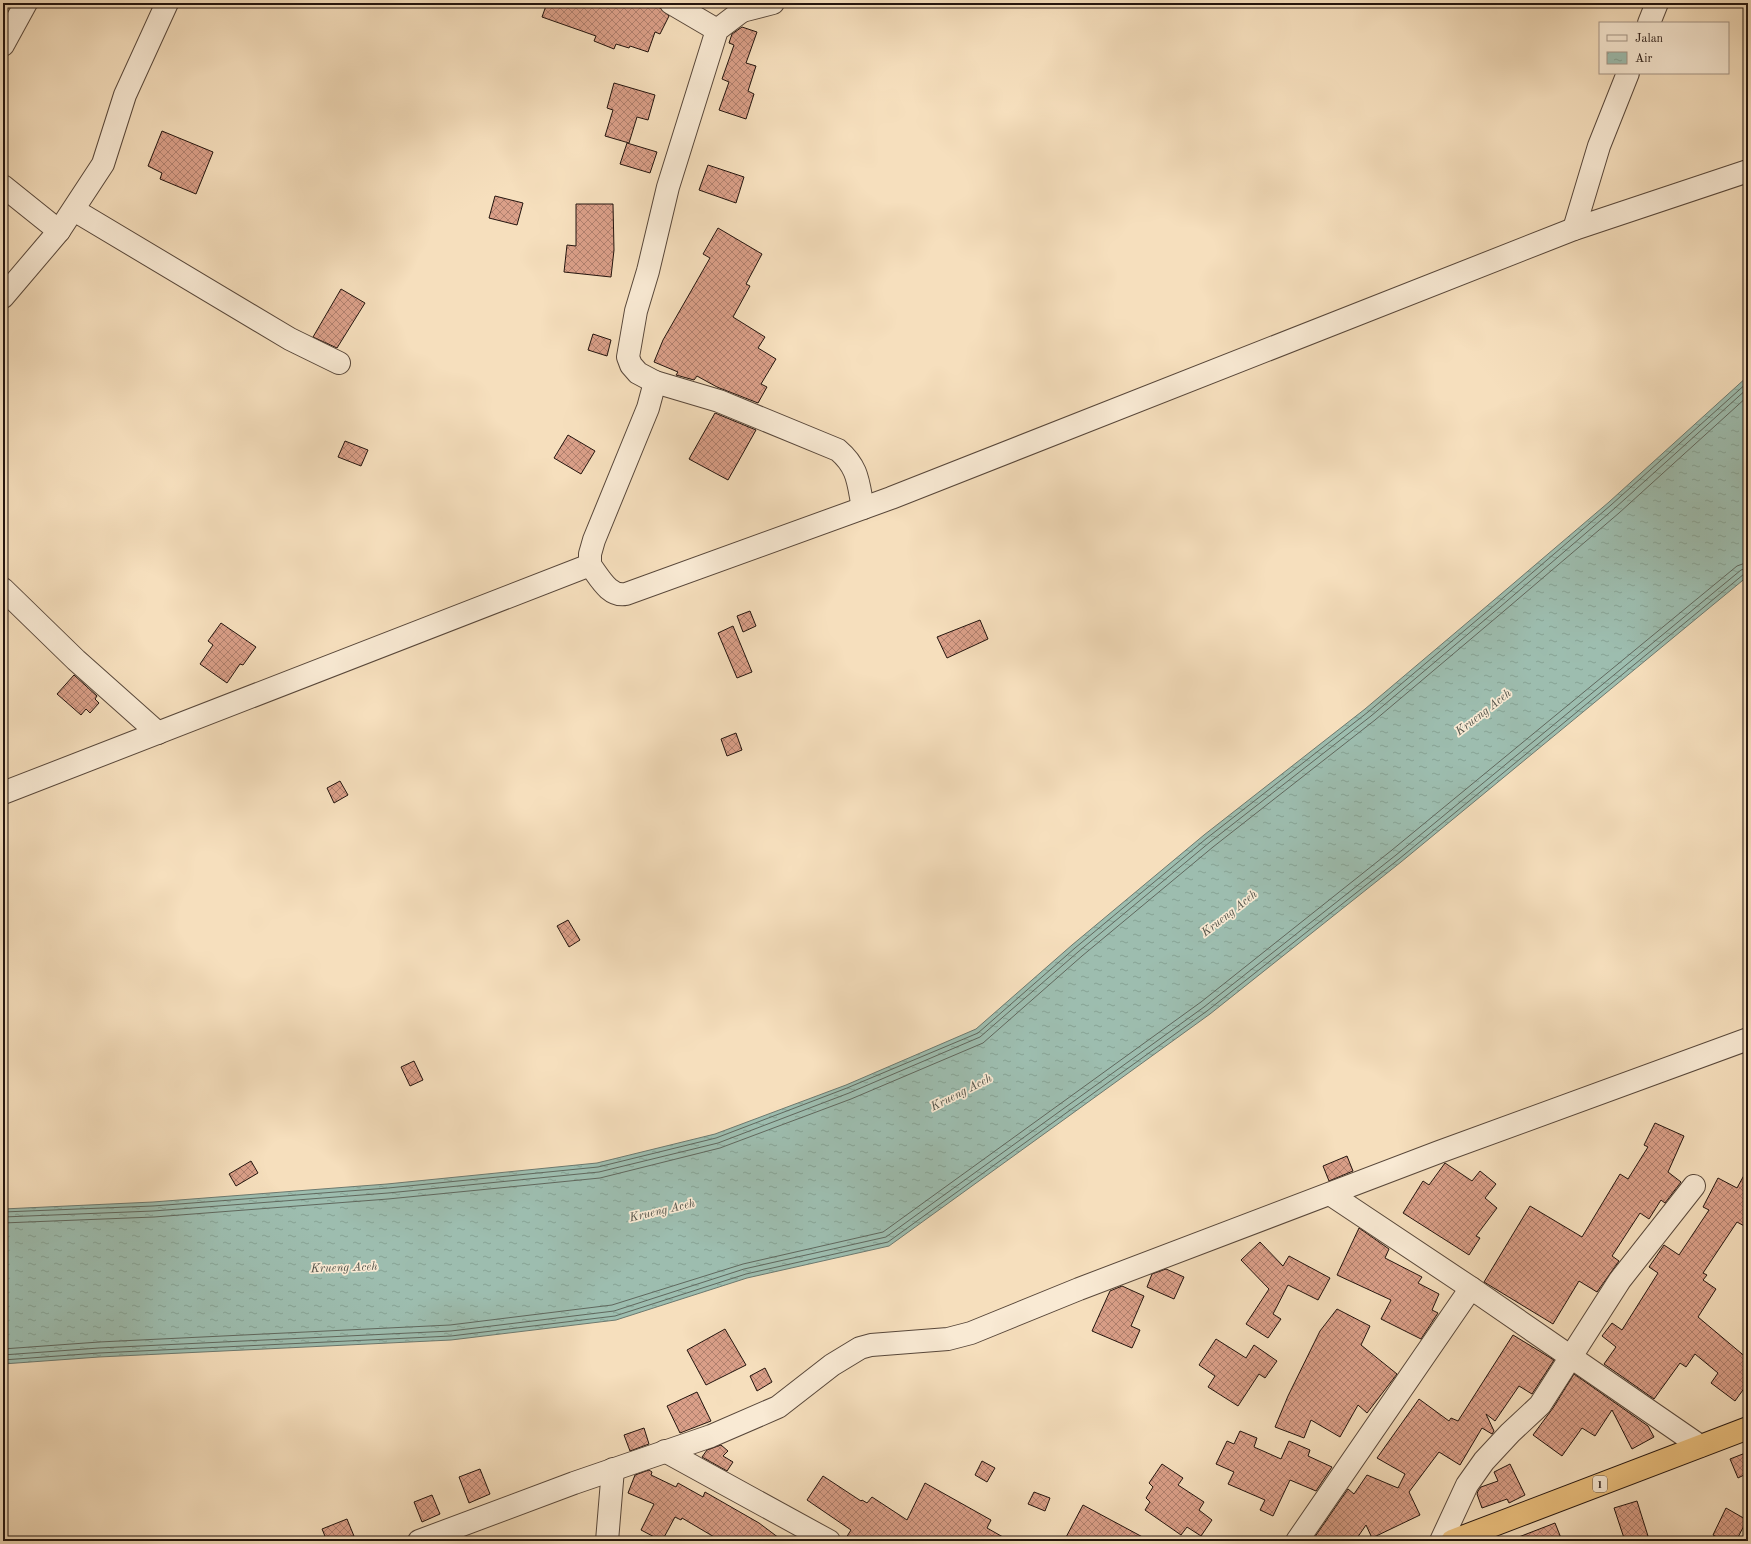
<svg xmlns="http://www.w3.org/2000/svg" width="1751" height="1544" font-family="'Old Standard TT',serif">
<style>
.water{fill:url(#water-ripples);stroke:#6c796f}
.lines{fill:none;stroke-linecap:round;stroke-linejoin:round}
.shore{stroke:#60685e;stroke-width:1}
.building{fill:url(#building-cross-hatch);stroke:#23140e}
.minor-casing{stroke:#58473a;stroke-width:24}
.highway-casing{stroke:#23140e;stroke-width:24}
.minor{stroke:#f9ead4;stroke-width:22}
.highway{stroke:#ebc07e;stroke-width:22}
.labels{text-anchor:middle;stroke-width:3.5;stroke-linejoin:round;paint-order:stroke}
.shield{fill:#f9ead4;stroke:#635449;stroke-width:1}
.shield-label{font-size:10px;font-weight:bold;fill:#23140e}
.water-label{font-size:12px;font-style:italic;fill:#4e4f46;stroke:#f9ead4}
</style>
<defs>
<pattern id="water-ripples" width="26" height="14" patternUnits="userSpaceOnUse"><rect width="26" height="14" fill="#9dbdaf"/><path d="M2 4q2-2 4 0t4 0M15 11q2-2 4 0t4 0" fill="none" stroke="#87a295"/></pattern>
<pattern id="building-cross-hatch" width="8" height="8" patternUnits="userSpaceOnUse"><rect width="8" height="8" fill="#da9f88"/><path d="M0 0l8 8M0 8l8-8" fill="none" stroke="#b0806e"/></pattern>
</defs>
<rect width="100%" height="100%" fill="#f6dfbd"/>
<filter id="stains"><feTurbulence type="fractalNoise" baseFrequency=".005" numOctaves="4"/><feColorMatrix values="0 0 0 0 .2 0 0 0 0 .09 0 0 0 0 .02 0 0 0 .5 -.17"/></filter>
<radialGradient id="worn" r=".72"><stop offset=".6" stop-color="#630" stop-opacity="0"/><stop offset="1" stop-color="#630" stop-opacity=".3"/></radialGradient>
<path class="water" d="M1748,376V576L1401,862L1210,1014L889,1246L747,1278L616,1320L451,1340L99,1357L3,1364V1209L153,1202L387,1184L597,1163L715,1134L846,1085L976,1029L1072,945L1204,835L1365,709L1494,600L1609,502Z"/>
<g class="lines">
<g class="shore">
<path d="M3,1212L153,1206L388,1188L598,1167L716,1138L847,1088L978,1033L1075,948L1207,838L1368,712L1497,603L1611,505L1748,382"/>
<path d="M3,1217L153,1211L388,1193L599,1172L718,1143L849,1093L980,1037L1078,952L1210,842L1371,716L1500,607L1615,508L1748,388"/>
<path d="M3,1223L154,1217L388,1199L600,1178L720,1148L851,1099L983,1043L1082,956L1213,847L1375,720L1504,611L1619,513L1748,396"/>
<path d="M3,1349L99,1342L450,1325L612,1305L743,1264L883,1232L1201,1002L1392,850L1737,566L1748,562"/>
<path d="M3,1355L99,1348L451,1331L614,1311L744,1269L886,1237L1204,1007L1396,855L1741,570L1748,568"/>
<path d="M3,1360L99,1353L451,1336L615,1316L746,1274L888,1242L1207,1011L1399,859L1744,574L1748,573"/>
</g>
</g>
<g class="building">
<path d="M547,3H649L660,8L669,16L660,34L655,32L648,52L630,46L629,48L616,44L614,49L594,41L596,36L542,17Z"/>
<path d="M742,27L757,32L746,63L756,66L748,91L754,94L746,119L719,110L729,82L722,79L734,45L729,43L732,34Z"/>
<path d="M614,83L655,95L648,120L637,117L629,143L605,136L613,110L607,108Z"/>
<path d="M162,131L213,152L196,194L160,179L162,173L148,166Z"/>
<path d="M627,143L657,152L650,173L620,164Z"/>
<path d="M708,165L744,177L736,203L699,190Z"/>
<path d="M495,196L523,203L517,225L489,218Z"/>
<path d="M576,204H613L614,250L611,277L564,272L567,245L576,246Z"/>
<path d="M718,228L762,254L746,284L750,286L733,317L765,337L758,348L776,359L761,384L767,387L758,403L717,387L697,376L694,380L676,375L678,372L654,362L663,340L710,258L703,254Z"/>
<path d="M341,289L365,303L337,348L313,337Z"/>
<path d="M593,334L611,340L607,356L588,350Z"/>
<path d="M715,413L756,430L728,480L689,459Z"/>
<path d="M568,435L595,451L581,474L554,458Z"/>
<path d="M345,441L368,450L361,466L338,457Z"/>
<path d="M750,611L756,626L743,632L737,616Z"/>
<path d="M980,620L988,639L947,658L937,637Z"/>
<path d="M221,623L256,647L243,665L240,664L227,683L200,664L213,645L208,641Z"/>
<path d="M733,626L752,672L737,678L718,633Z"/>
<path d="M74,675L97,696L95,699L99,703L90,713L86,709L81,715L57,694Z"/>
<path d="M736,733L742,750L727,756L721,739Z"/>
<path d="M340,781L348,795L334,803L327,788Z"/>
<path d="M568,920L580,940L569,947L557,926Z"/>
<path d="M414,1061L423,1080L410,1086L401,1067Z"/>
<path d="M1655,1123L1684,1136L1668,1172L1681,1182L1665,1203L1661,1200L1649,1219L1640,1213L1612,1256L1619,1261L1597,1292L1579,1281L1553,1324L1484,1282L1530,1206L1582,1237L1620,1174L1628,1179L1648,1147L1644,1145Z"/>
<path d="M1347,1156L1353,1171L1329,1181L1323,1166Z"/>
<path d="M251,1161L258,1173L236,1186L229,1174Z"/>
<path d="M1445,1163L1472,1181L1480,1171L1496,1184L1485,1198L1497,1208L1476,1236L1480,1238L1469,1255L1403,1213L1423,1181L1429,1185Z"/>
<path d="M1748,1168V1228L1737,1222L1703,1273L1707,1275L1703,1280L1716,1289L1698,1317L1748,1359V1383L1735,1401L1711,1383L1718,1373L1695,1354L1686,1367L1680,1363L1654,1399L1604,1364L1616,1347L1602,1336L1612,1323L1622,1330L1658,1273L1649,1267L1664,1245L1679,1255L1709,1210L1703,1207L1718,1178L1737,1188Z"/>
<path d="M1359,1228L1389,1249L1385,1258L1422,1277L1418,1283L1439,1294L1432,1310L1438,1313L1421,1339L1381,1319L1391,1300L1337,1275Z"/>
<path d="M1260,1242L1283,1266L1289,1256L1330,1278L1318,1300L1288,1285L1273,1314L1281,1319L1268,1338L1246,1324L1269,1289L1241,1260Z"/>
<path d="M1166,1269L1184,1277L1174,1299L1147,1287L1152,1274Z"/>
<path d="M1122,1286L1144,1296L1131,1326L1140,1330L1132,1348L1092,1331L1110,1291Z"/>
<path d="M1337,1309L1370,1326L1361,1345L1397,1374L1367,1413L1358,1405L1340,1437L1311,1420L1304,1438L1275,1427L1288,1396L1320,1331Z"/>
<path d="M725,1329L746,1365L706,1385L687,1350Z"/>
<path d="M1513,1335L1554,1360L1532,1394L1519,1386L1495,1421L1486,1414L1494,1431L1492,1434L1482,1428L1460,1465L1439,1452L1409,1492L1420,1515L1372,1538L1366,1525L1355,1541H1312L1348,1489L1354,1494L1367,1475L1398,1488L1405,1474L1377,1458L1419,1399L1449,1421L1451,1418L1458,1421Z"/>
<path d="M1216,1339L1246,1358L1254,1345L1277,1361L1265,1378L1259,1374L1238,1406L1208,1387L1215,1376L1199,1365Z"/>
<path d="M765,1368L772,1382L757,1391L750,1376Z"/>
<path d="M1574,1374L1648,1426L1654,1437L1632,1449L1612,1410L1595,1436L1582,1428L1562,1456L1533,1435L1553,1408Z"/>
<path d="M697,1392L711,1421L680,1433L667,1406Z"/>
<path d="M644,1428L649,1444L630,1451L624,1435Z"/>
<path d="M1240,1431L1257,1438L1254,1447L1281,1459L1289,1441L1310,1450L1308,1456L1332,1467L1316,1491L1290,1480L1273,1516L1260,1510L1265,1500L1228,1484L1234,1472L1216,1464L1227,1441L1234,1444Z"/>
<path d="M721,1445L728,1451L723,1456L733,1462L727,1471L702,1457L707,1450Z"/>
<path d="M1748,1452V1473L1738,1478L1730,1459Z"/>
<path d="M982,1461L995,1468L987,1482L975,1475Z"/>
<path d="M1162,1464L1183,1478L1178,1485L1204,1502L1199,1510L1212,1520L1201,1536L1187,1527L1181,1535L1145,1510L1150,1502L1146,1498L1153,1487L1149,1483Z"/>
<path d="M1510,1464L1525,1495L1509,1503L1507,1499L1482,1508L1477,1494L1478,1491L1481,1487L1498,1481L1494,1472Z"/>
<path d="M480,1469L490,1494L469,1503L459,1477Z"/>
<path d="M649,1470L652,1472L651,1475L676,1487L678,1483L703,1497L705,1492L759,1523L783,1541H721L682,1518L681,1520L675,1517L662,1541L641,1530L654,1504L628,1493L635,1475Z"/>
<path d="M823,1476L861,1501L862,1500L867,1503L872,1497L907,1520L925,1483L991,1520L987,1528L1010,1541H844L851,1530L807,1500Z"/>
<path d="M1034,1492L1050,1498L1045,1511L1028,1504Z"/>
<path d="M432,1495L440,1514L422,1522L414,1502Z"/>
<path d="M1637,1501L1648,1536L1634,1541H1625L1614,1508Z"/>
<path d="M1083,1505L1150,1541H1064Z"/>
<path d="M1726,1508L1747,1520L1736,1541H1725L1713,1535Z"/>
<path d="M347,1519L356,1541H327L322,1529Z"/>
<path d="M1555,1523L1561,1538L1553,1541H1512L1511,1540Z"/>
</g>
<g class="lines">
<defs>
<g id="minor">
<path d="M671,3L717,30"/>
<path d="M742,11L773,3"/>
<path d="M1649,23L1657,3"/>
<path d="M3,45L26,3"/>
<path d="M3,186L59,231"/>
<path d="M74,210L290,339L339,363"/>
<path d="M1574,229L1599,146L1628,73"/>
<path d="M3,297L59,231L103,164L125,95L167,3"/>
<path d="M655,382L719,401L838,450C859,468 858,483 863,508"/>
<path d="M590,565V554L594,540L648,408L655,382L638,373L631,365L628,357L636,311L648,271L668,187L717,30L742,11L741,3"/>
<path d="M3,589L76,660L158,733"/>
<path d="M3,793L590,565C600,578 609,597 626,594L891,498L1574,229L1748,171"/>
<path d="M1330,1194L1471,1288L1700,1446"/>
<path d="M665,1451L829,1541"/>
<path d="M419,1541L574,1483L711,1436L778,1407L832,1365L860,1348L871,1345L948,1339L971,1333L1079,1289L1439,1152L1748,1039"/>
<path d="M607,1541L613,1469"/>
<path d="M1297,1541L1471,1288"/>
<path d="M1441,1541L1467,1485L1484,1461L1510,1433L1540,1405L1620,1280L1694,1186"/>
</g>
<path id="highway" d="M1452,1541L1748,1428"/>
</defs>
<use href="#minor" class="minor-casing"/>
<use href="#highway" class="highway-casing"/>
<use href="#minor" class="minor"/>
<use href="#highway" class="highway"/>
</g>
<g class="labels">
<rect class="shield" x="1593" y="1476" width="14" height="16" rx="3"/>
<g class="shield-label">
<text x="1600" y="1488">1</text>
</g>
<g class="water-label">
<text transform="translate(1483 712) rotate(-38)" y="4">Krueng Aceh</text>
<text transform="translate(1229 913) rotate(-38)" y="4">Krueng Aceh</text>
<text transform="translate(961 1092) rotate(-27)" y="4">Krueng Aceh</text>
<text transform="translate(662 1210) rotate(-13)" y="4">Krueng Aceh</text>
<text transform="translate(344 1267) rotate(-2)" y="4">Krueng Aceh</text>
</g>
</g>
<rect width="1751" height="1544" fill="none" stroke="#f6dfbd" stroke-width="16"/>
<rect x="4" y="4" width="1743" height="1536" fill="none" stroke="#23140e" stroke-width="2"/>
<rect x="8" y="8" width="1735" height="1528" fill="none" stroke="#23140e"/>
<rect x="1599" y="22" width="130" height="52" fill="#f9ead4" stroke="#a39485"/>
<rect x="1607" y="35" width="20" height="6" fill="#f9ead4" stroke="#a39485"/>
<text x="1635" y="42" font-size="12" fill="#23140e">Jalan</text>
<rect x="1607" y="52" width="20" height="12" fill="url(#water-ripples)" stroke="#a39485"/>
<text x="1635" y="62" font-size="12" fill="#23140e">Air</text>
<rect width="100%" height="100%" filter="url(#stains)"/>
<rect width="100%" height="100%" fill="url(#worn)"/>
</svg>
